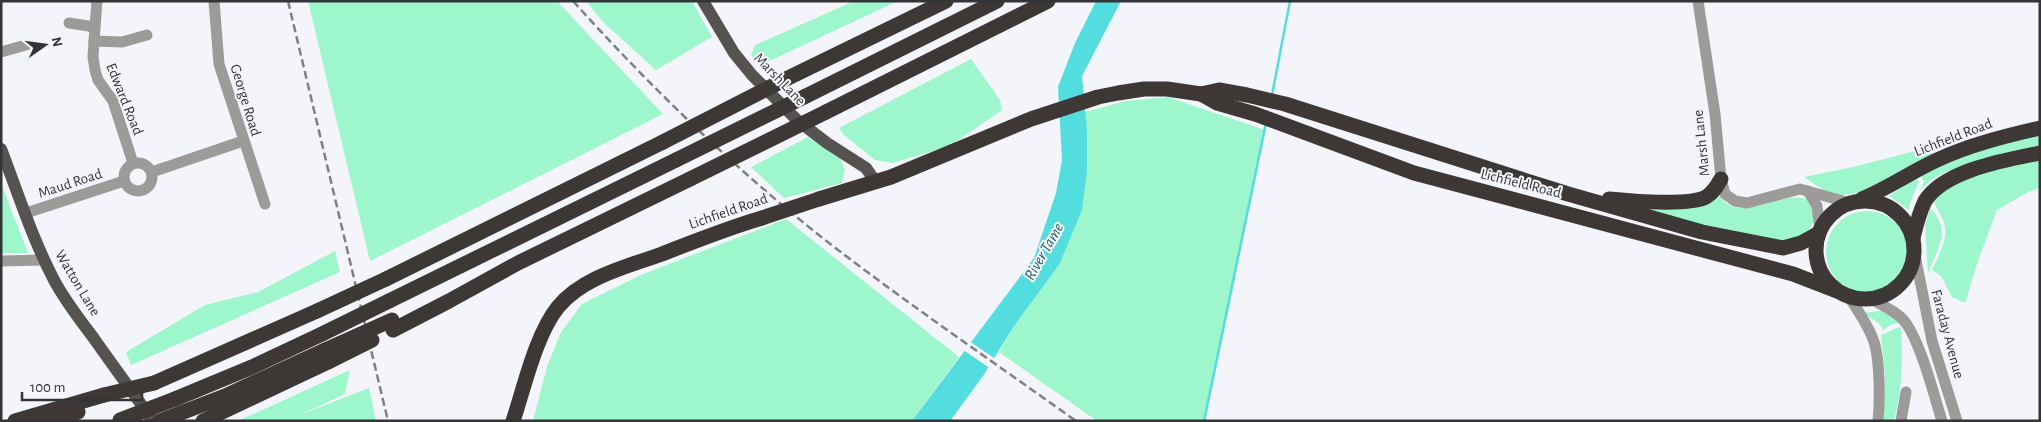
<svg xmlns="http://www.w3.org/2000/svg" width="2041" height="422" font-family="'Alegreya Sans',sans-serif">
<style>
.green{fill:#9ef6cc}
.water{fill:#53ddde}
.pier{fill:#f4f5fb}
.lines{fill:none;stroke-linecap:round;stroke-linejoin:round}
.stream{stroke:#53ddde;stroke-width:2.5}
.minor{stroke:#9d9b99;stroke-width:11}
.major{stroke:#55524f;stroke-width:12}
.highway{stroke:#3d3835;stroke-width:15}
.rail{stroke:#7f8084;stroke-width:2.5;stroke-dasharray:8 4;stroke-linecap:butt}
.highway-bridge{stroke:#3d3835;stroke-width:15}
.labels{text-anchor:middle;stroke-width:4;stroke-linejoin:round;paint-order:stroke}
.street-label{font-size:15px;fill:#333436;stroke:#f4f5fb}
.water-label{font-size:16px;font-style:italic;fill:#255e5e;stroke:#f4f5fb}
</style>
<rect width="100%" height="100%" fill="#f4f5fb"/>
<g class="green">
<path d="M308,1H557L663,114L370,261Z"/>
<path d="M586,1H692L712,37L656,70L603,22Z"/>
<path d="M854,1H898L759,66L751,55L755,45Z"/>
<path d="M971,59L1000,100L1002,110L950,146L892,163L875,160L844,135L839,128Z"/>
<path d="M1168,97L1265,130L1204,421H1097L999,352L1014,326L1059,265L1087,171L1085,112L1126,101Z"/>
<path d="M2040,133V145L1945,172L1931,180L1920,191L1924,182L1921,175L1958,157Z"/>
<path d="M808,137L840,158L845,170L842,183L784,198L751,167Z"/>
<path d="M1931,147L1932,155C1906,169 1857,205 1827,192C1819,188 1812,182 1804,177L1853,167Z"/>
<path d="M2040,159V188L2028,192L1997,210L1978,261L1965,303L1952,297L1941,276L1932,270C1938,256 1949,239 1944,223C1942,215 1936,209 1934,201C1950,176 2012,166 2040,159Z"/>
<path d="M1916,177L1919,182L1911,200L1909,210L1889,196Z"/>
<path d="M1,183L28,253H1Z"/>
<path d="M1717,191C1735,232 1787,183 1812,202L1816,218L1808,231L1788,242L1767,240L1624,206Z"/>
<path d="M1930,208C1953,233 1937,247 1928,274L1925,225Z"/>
<circle cx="1867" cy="252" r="41"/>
<path d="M786,219L959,357L912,421H533L547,367L561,332L582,304L643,274Z"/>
<path d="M335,251L340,272L131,365L126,352L205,305L258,292Z"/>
<path d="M1884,310L1901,323L1892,324L1883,330C1878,318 1871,321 1865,313Z"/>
<path d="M1901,327C1903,358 1902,390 1894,421H1883L1885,374L1881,335C1889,333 1893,328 1901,327Z"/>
<path d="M350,370L345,394L297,416L369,388L376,421H238Z"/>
</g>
<path class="water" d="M1096,1H1121L1082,76L1087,130V171L1082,210L1059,265L1014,326L983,376L950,421H912L1034,258L1056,193L1062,160L1058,87L1075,43Z"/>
<path class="pier" d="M969,341L997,360L991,369L962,349Z"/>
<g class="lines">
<g class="stream">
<path d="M1272,95L1290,1"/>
<path d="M1204,421L1266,123"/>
</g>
<g class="minor">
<path d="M214,1L219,64L265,204"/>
<path d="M1698,1L1715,114L1721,179L1725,194L1735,201L1747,203L1800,189L1850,203"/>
<path d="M69,23L95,27"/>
<path d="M94,41L97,1"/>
<path d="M1,52L26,45"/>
<circle cx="138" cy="177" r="14"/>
<path d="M133,163L113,101L98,80L95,70L93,57L94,41L122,42L147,35"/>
<path d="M152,172L243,141"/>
<path d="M1808,191L1817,206L1820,229"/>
<path d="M26,213L124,181"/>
<path d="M1915,255L1932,341L1957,421"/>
<path d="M1,261L44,260"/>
<path d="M1849,297C1858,311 1869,326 1874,342C1880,360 1880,401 1878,421"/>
<path d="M1871,299C1883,306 1898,312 1906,323C1922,347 1933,392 1942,421"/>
<path d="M1901,421L1906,392"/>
</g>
<g class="major">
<path d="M703,1L734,53L752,75L797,120L827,143L866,168L875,181"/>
<path d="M1,149C18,193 32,238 54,280C65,301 81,321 95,340C114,367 134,394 153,421"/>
</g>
<g class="highway">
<path d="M786,79L946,1"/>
<path d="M1201,94L1217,103L1255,114L1414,173L1793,274L1837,291"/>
<path d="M806,96L997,1"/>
<path d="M826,112L1048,1"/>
<path d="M819,199L891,177L1031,119L1098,97L1118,93L1144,89H1167L1201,94L1219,90L1247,95L1285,104L1568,194L1702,232L1783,248L1801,243L1819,233"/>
<path d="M1609,199C1628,201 1690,206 1706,197C1713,193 1717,186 1721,179"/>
<path d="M1862,199C1888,188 1911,172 1937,160C1969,145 2005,136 2040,128"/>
<circle cx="1865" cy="250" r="49"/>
<path d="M1913,238C1916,226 1919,213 1925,201C1944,170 2006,160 2040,153"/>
<path d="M386,279L663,142"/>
<path d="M389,301L676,160"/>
<path d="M393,330L449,301L518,263L690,179"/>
<path d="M154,383L317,311"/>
<path d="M175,399L252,367L322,334"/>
<path d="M15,421L104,395"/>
<path d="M53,421L78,412"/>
<path d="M160,421L225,396L325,350"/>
<path d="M203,421L328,362"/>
<path d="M513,421C524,388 536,334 558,307C583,277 626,267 662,254C695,241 728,228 762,218"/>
</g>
<g class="rail">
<path d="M288,1L388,421"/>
<path d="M573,1C655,92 748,182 846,256C921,313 999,366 1076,421"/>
</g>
<g class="highway-bridge">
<path d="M663,142L786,79"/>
<path d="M676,160L806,96"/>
<path d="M690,179L826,112"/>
<path d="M762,218L819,199"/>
<path d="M317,311L386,279"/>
<path d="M322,334L389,301"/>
<path d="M325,350L392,320"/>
<path d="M328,362L372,340"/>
<path d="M104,395L154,383"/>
<path d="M120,420L175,399"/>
</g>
</g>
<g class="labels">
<g class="street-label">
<text transform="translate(780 79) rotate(46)" y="5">Marsh Lane</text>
<text transform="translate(125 99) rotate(68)" y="5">Edward Road</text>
<text transform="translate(246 100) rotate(73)" y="5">George Road</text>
<text transform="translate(1953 137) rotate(-21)" y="5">Lichfield Road</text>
<text transform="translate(1701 143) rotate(-96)" y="5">Marsh Lane</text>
<text transform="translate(70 183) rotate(-18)" y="5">Maud Road</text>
<text transform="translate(1521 183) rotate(14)" y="5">Lichfield Road</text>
<text transform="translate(728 211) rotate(-19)" y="5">Lichfield Road</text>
<text transform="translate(78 283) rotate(59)" y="5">Watton Lane</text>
<text transform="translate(1948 334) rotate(75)" y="5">Faraday Avenue</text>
</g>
<g class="water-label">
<text transform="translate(1043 251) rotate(-60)" y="6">River Tame</text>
</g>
</g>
<rect width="2041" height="422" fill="none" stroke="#333436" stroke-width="5"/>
<g transform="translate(45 45) rotate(76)" stroke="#f4f5fb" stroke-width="4" paint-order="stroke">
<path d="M0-4L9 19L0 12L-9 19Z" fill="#333436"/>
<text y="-8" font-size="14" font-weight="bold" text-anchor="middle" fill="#333436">N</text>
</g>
<path d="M22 392v8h120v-8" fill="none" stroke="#333436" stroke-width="2.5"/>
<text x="30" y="392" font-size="15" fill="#333436" stroke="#f4f5fb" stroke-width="4" paint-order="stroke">100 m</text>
</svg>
